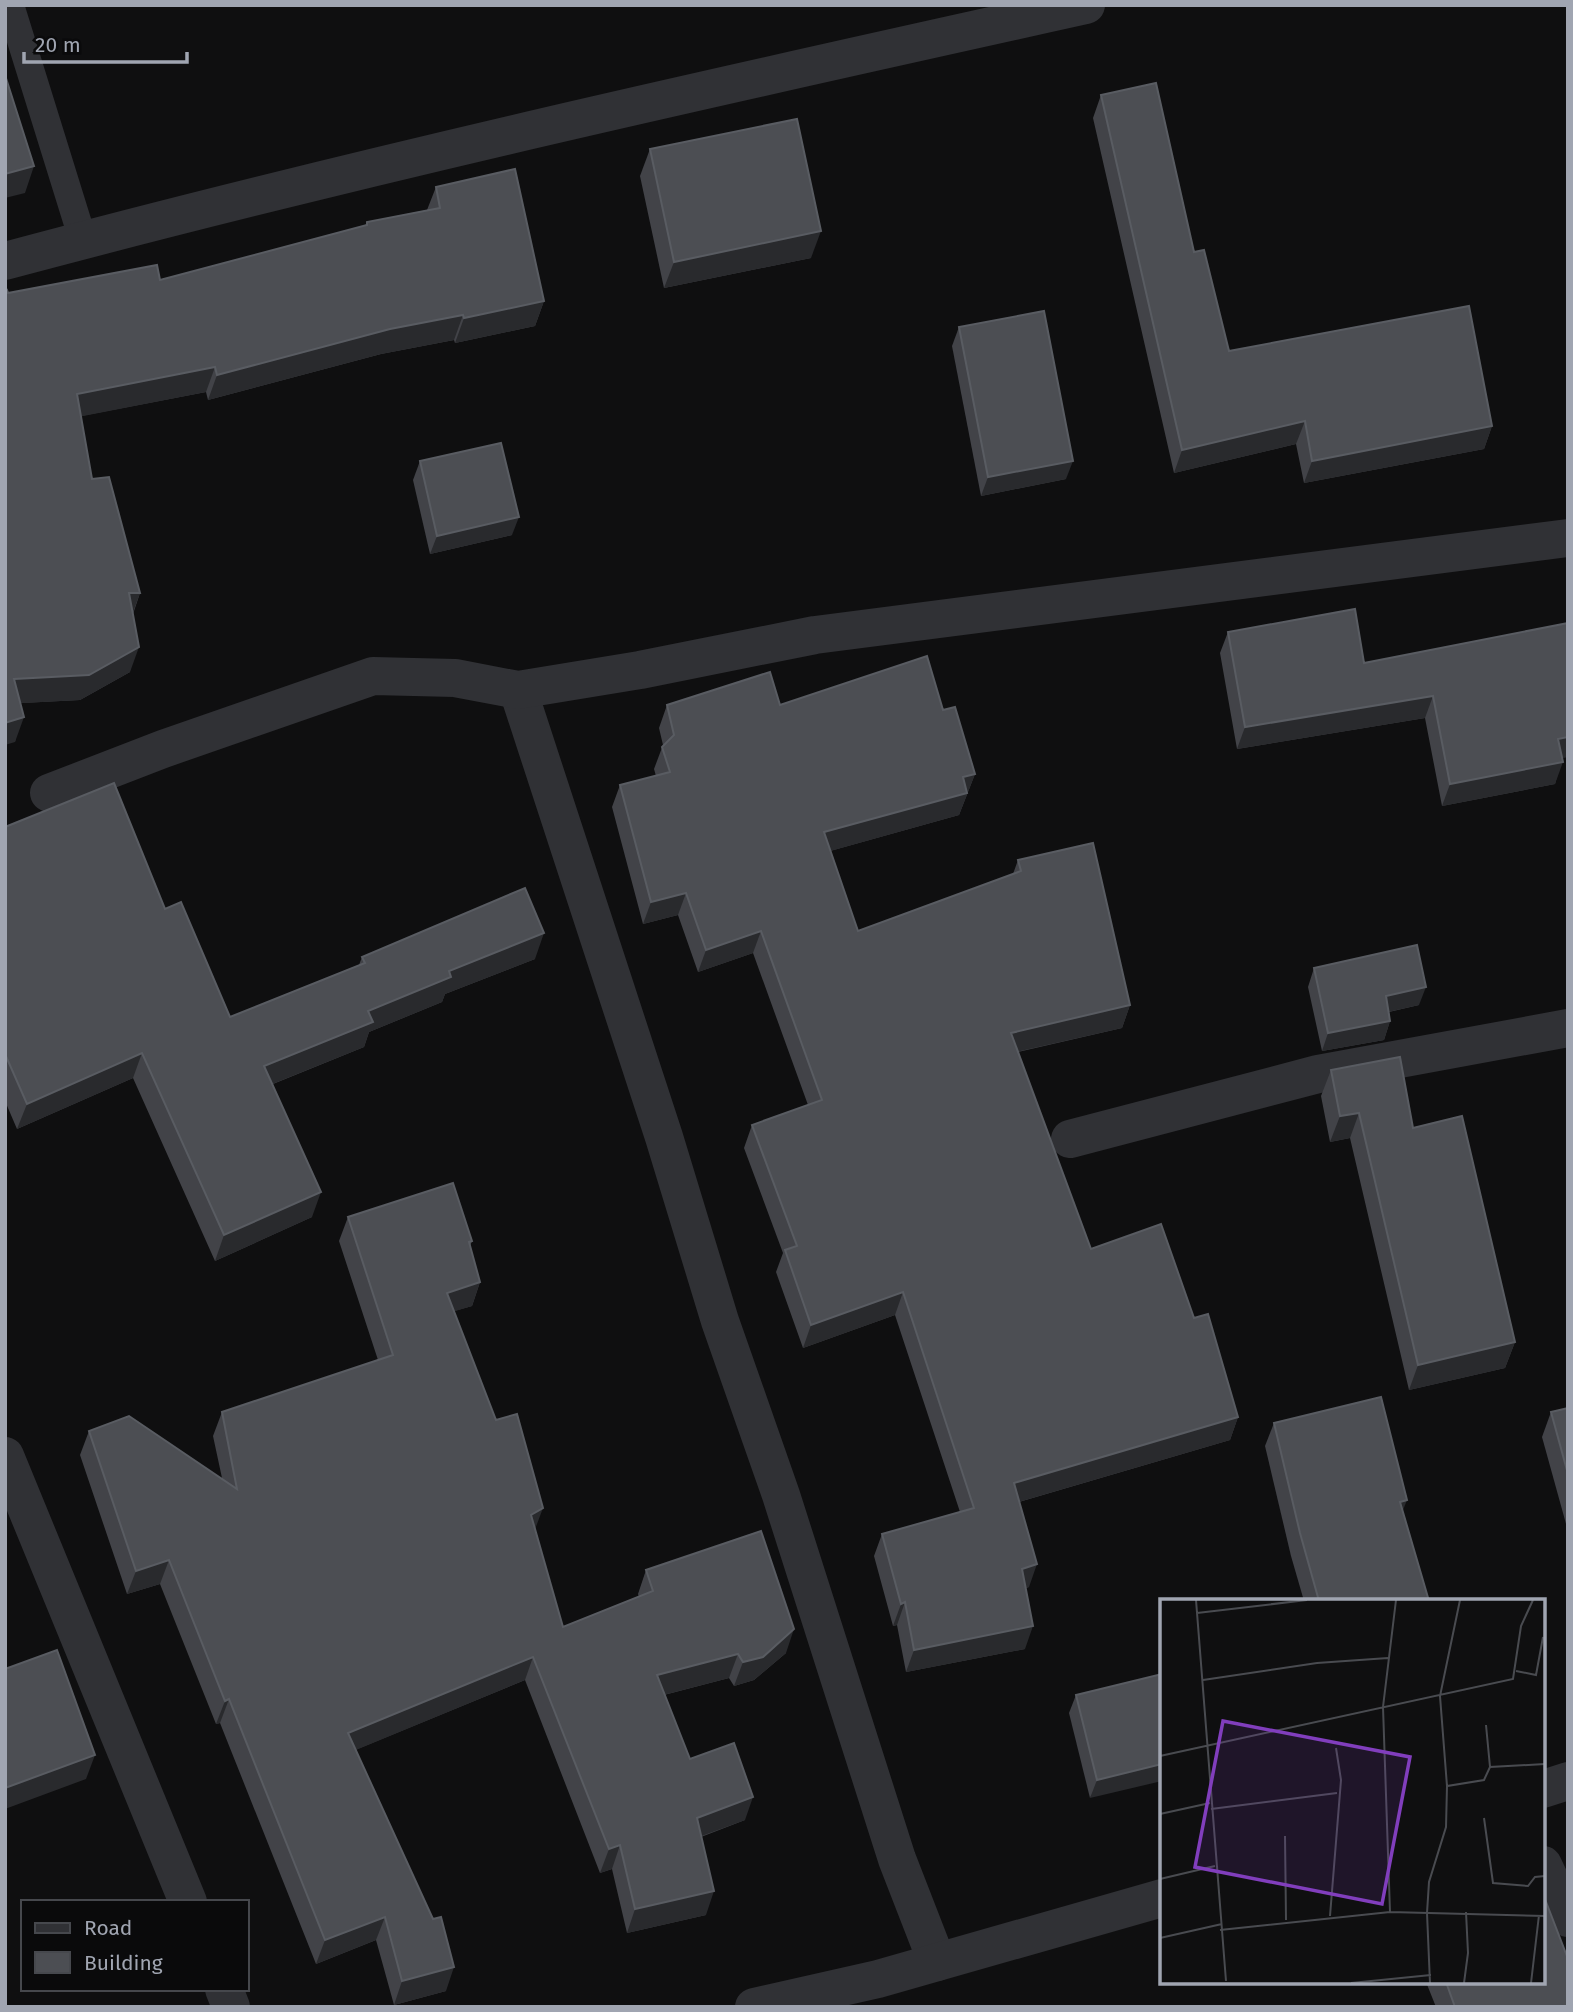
<svg xmlns="http://www.w3.org/2000/svg" width="1573" height="2012" font-family="'Fira Sans',sans-serif">
<style>
.lines{fill:none;stroke-linecap:round;stroke-linejoin:round}
.service{stroke:#303135;stroke-width:28}
.minor{stroke:#303135;stroke-width:38}
.wall{fill:#424348}
.shaded-wall{fill:#292a2d}
.building{fill:#4c4e53;stroke:#595c62;stroke-width:2}
.inset-road{fill:none;stroke:#494b50;stroke-width:2}
.view{fill:#813ebd;fill-opacity:0.15;stroke:#813ebd;stroke-width:3.5}
.inset-edge{fill:none;stroke:#a0a5b1;stroke-width:3.5}
</style>
<rect width="100%" height="100%" fill="#0f0f10"/>
<g class="lines">
<path class="service" d="M10,5L83,240"/>
<g class="minor">
<path d="M5,261C363,165 724,85 1086,5"/>
<path d="M518,690L664,1137L720,1321L781,1495L897,1859L937,1962"/>
<path d="M49,793L163,749L373,676L455,678L518,690L640,670L815,635L1568,538"/>
<path d="M1070,1139L1318,1074L1568,1028"/>
<path d="M5,1456L188,1902"/>
<path d="M1543,1789L1568,1781"/>
<path d="M1543,1865L1568,1918"/>
<path d="M224,1989L231,2007"/>
<path d="M754,2007L878,1979L1162,1898"/>
</g>
</g>
<g class="wall">
<path d="M1101,95L1194,252L1229,351L1492,426L1484,449L1304,483L1296,444L1174,473L1093,118Z"/>
<path d="M650,149L811,258L664,288L640,176Z"/>
<path d="M436,187L544,301L535,326L455,343L454,340L381,354L208,400L206,392L81,416L92,479L140,593L133,614L130,672L80,700L21,703L15,742L8,293L160,280L365,226L367,222L427,210Z"/>
<path d="M959,327L1066,479L981,496L952,346Z"/>
<path d="M420,461L512,535L430,554L413,480Z"/>
<path d="M1228,632L1364,663L1562,758L1555,784L1442,806L1425,718L1237,749L1220,653Z"/>
<path d="M667,705H780L943,710L975,774L959,815L830,851L858,931L1013,874L1018,860L1130,1005L1122,1028L1018,1052L1091,1249L1194,1318L1238,1417L1230,1440L1019,1502L1029,1587L1026,1588L1025,1649L906,1672L897,1625L893,1626L874,1556L882,1534L960,1512L895,1315L803,1348L776,1272L783,1253L744,1148L752,1125L808,1105L753,953L698,972L678,915L643,924L612,807L620,785L656,776L654,769L663,745L659,728Z"/>
<path d="M5,827L165,909L230,1017L359,965L362,957L535,959L445,994L442,1002L369,1032L364,1047L273,1084L312,1217L215,1261L133,1078L17,1129L5,1101Z"/>
<path d="M1314,968L1419,1005L1389,1012L1390,1021L1384,1040L1322,1051L1308,987Z"/>
<path d="M1331,1070L1413,1128L1515,1342L1505,1368L1409,1390L1350,1138L1330,1142L1321,1096Z"/>
<path d="M348,1217L472,1241L470,1246L480,1282L472,1306L454,1311L535,1529L563,1627L639,1597L638,1594L646,1570L786,1653L754,1680L734,1686L729,1678L664,1695L690,1759L745,1820L701,1837L706,1915L627,1933L612,1869L600,1873L525,1680L355,1750L446,1991L394,2005L376,1940L316,1964L220,1723L216,1724L160,1584L127,1594L80,1455L89,1431L222,1478L213,1436L222,1412L378,1360L339,1241Z"/>
<path d="M1568,1408V1531L1542,1437L1551,1412Z"/>
<path d="M1274,1423L1402,1511L1429,1601H1304L1291,1556L1265,1446Z"/>
<path d="M1162,1674L1090,1798L1069,1713L1076,1695Z"/>
<path d="M1426,1982H1543L1568,2007H1436Z"/>
</g>
<g class="shaded-wall">
<path d="M34,166L25,193L5,198V174Z"/>
<path d="M821,231L811,258L664,288L674,262Z"/>
<path d="M544,301L535,326L455,343L464,318Z"/>
<path d="M463,315L454,340L381,354L208,400L217,375L390,329Z"/>
<path d="M215,367L206,392L68,419L77,394Z"/>
<path d="M1305,421L1296,444L1174,473L1182,450Z"/>
<path d="M1492,426L1484,449L1304,483L1312,461Z"/>
<path d="M1073,461L1066,479L981,496L988,477Z"/>
<path d="M519,517L512,535L430,554L437,536Z"/>
<path d="M129,593H140L131,618Z"/>
<path d="M139,647L130,672L80,700L5,704L14,679Z"/>
<path d="M1433,696L1425,718L1237,749L1245,727Z"/>
<path d="M24,717L15,742L5,745V723Z"/>
<path d="M1568,737V757L1550,761L1558,739Z"/>
<path d="M1563,762L1555,784L1442,806L1450,784Z"/>
<path d="M975,774L959,815L816,855L824,832L963,777Z"/>
<path d="M686,893L678,915L643,924L651,902Z"/>
<path d="M761,931L753,953L698,972L706,950Z"/>
<path d="M544,933L535,959L445,994L442,1002L369,1032L364,1047L255,1091L264,1066L368,1011L449,971Z"/>
<path d="M1426,987L1419,1005L1379,1014L1386,996Z"/>
<path d="M1130,1005L1122,1028L1003,1055L1011,1033Z"/>
<path d="M1390,1021L1384,1040L1322,1051L1328,1033Z"/>
<path d="M142,1053L133,1078L17,1129L27,1104Z"/>
<path d="M1359,1113L1350,1138L1330,1142L1340,1116Z"/>
<path d="M321,1192L312,1217L215,1261L224,1235Z"/>
<path d="M480,1282L472,1306L439,1316L447,1293Z"/>
<path d="M903,1292L895,1315L803,1348L811,1325Z"/>
<path d="M1515,1342L1505,1368L1409,1390L1418,1365Z"/>
<path d="M1238,1417L1230,1440L1005,1506L1014,1483Z"/>
<path d="M1407,1500L1398,1523L1400,1502Z"/>
<path d="M543,1508L534,1532L531,1515Z"/>
<path d="M169,1560L160,1584L127,1594L136,1571Z"/>
<path d="M1037,1564L1029,1587L1014,1591L1022,1569Z"/>
<path d="M905,1602L897,1625L893,1626L901,1604Z"/>
<path d="M1033,1626L1025,1649L906,1672L914,1650Z"/>
<path d="M794,1629L786,1653L754,1680L734,1686L743,1662Z"/>
<path d="M738,1654L729,1678L648,1699L657,1675Z"/>
<path d="M533,1657L525,1680L339,1757L348,1733Z"/>
<path d="M229,1699L220,1723L216,1724L225,1701Z"/>
<path d="M95,1755L86,1779L5,1809V1788Z"/>
<path d="M1162,1764V1781L1090,1798L1097,1780Z"/>
<path d="M753,1797L745,1820L688,1841L697,1818Z"/>
<path d="M620,1845L612,1869L600,1873L609,1849Z"/>
<path d="M714,1891L706,1915L627,1933L635,1909Z"/>
<path d="M385,1917L376,1940L316,1964L325,1940Z"/>
<path d="M454,1967L446,1991L394,2005L402,1981Z"/>
</g>
<g class="building">
<path d="M5,75L34,166L5,174Z"/>
<path d="M1156,83L1194,252L1204,250L1229,351L1469,306L1492,426L1312,461L1305,421L1182,450L1101,95Z"/>
<path d="M797,119L821,231L674,262L650,149Z"/>
<path d="M515,169L544,301L464,318L463,315L390,329L217,375L215,367L77,394L92,479L109,477L140,593H129L139,647L89,675L14,679L24,717L5,723V291L7,290L8,293L157,265L160,280L367,225V222L440,208L436,187Z"/>
<path d="M1044,311L1073,461L988,477L959,327Z"/>
<path d="M501,443L519,517L437,536L420,461Z"/>
<path d="M1355,609L1364,663L1568,623V737L1558,739L1563,762L1450,784L1433,696L1245,727L1228,632Z"/>
<path d="M927,656L943,710L955,707L975,774L963,777L967,793L824,832L858,931L1021,871L1018,860L1093,843L1130,1005L1011,1033L1091,1249L1161,1224L1194,1318L1208,1314L1238,1417L1014,1483L1037,1564L1022,1569L1033,1626L914,1650L905,1602L901,1604L882,1534L974,1508L903,1292L811,1325L785,1250L797,1246L752,1125L822,1100L761,931L706,950L686,893L651,902L620,785L670,772L662,747L674,735L667,705L770,672L780,705Z"/>
<path d="M114,783L165,909L181,902L230,1017L365,963L362,957L525,888L544,933L449,971L451,977L368,1011L373,1022L264,1066L321,1192L224,1235L142,1053L27,1104L5,1054V827Z"/>
<path d="M1417,945L1426,987L1386,996L1390,1021L1328,1033L1314,968Z"/>
<path d="M1400,1057L1413,1128L1462,1116L1515,1342L1418,1365L1359,1113L1340,1116L1331,1070Z"/>
<path d="M453,1183L472,1241L469,1242L480,1282L447,1293L496,1420L517,1414L543,1508L531,1515L563,1627L653,1591L646,1570L761,1531L794,1629L763,1657L743,1662L738,1654L657,1675L690,1759L734,1743L753,1797L697,1818L714,1891L635,1909L620,1845L609,1849L533,1657L348,1733L433,1919L441,1917L454,1967L402,1981L385,1917L325,1940L229,1699L225,1701L169,1560L136,1571L89,1431L129,1416L237,1489L222,1412L393,1355L348,1217Z"/>
<path d="M1381,1397L1407,1500L1400,1502L1429,1601H1319L1300,1533L1274,1423Z"/>
<path d="M1568,1408V1474L1551,1412Z"/>
<path d="M57,1650L95,1755L5,1788V1669Z"/>
<path d="M1162,1674V1764L1097,1780L1076,1695Z"/>
<path d="M1543,1894L1568,1959V2007H1455L1446,1982H1543Z"/>
</g>
<g transform="translate(1160 1599)">
<rect width="385" height="385" fill="#0f0f10"/>
<path class="inset-road" d="M36,1L66,382M300,1L280,97L287,187L324,181L330,168L385,165M37,14L147,1M356,72L376,76L383,38M43,81L157,64L228,59M326,126L330,168M0,157L353,80L361,27L373,1M51,210L177,194M0,215L50,204M324,219L333,284L368,287L375,278L385,277M125,237L126,321M0,280L55,267M230,313L223,108L236,1M170,317L181,181L176,149M60,331L230,313L385,317M0,339L62,325M191,384L271,376M270,384L267,314L269,283L286,228L287,187M304,384L308,354L306,313M371,384L379,316"/>
<path class="view" d="M63,122L250,158L222,305L35,268Z"/>
<rect width="385" height="385" class="inset-edge"/>
</g>
<rect width="1573" height="2012" fill="none" stroke="#a0a5b1" stroke-width="14"/>
<rect x="21" y="1900" width="228" height="91" fill="#0a0a0b" stroke="#46484d" stroke-width="2"/>
<rect x="35" y="1923" width="35" height="10" fill="#303135" stroke="#46484d" stroke-width="2"/>
<text x="84" y="1935" font-size="21" fill="#a0a5b1">Road</text>
<rect x="35" y="1952" width="35" height="21" fill="#4c4e53" stroke="#46484d" stroke-width="2"/>
<text x="84" y="1970" font-size="21" fill="#a0a5b1">Building</text>
<path d="M24 52v10h163v-10" fill="none" stroke="#a0a5b1" stroke-width="3.5"/>
<text x="35" y="52" font-size="21" fill="#a0a5b1" stroke="#0a0a0b" stroke-width="5" paint-order="stroke">20 m</text>
</svg>
